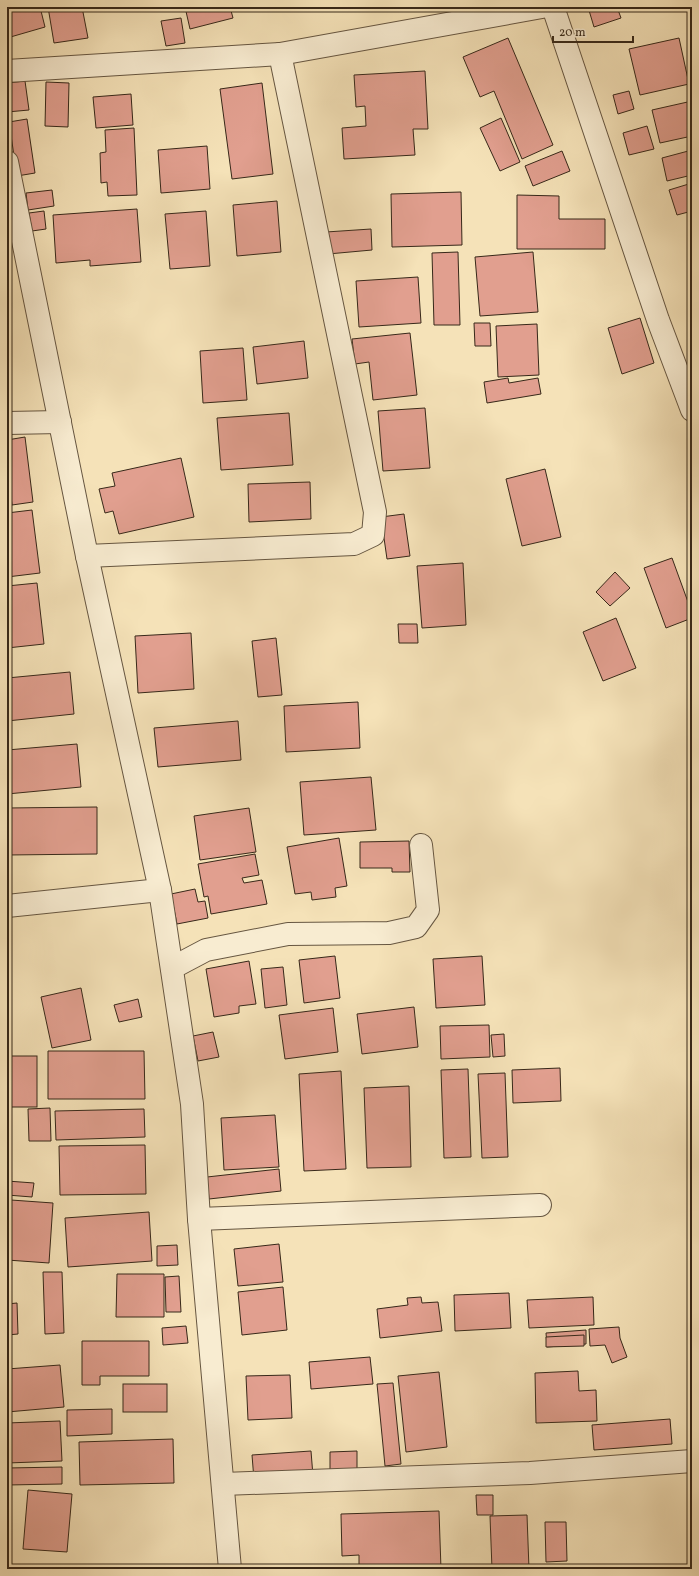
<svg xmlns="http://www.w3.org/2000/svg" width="699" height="1576" font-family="Vollkorn,serif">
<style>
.building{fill:#e19f8f;stroke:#372819}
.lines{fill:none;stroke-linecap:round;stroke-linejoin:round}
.minor-casing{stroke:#665641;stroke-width:24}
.minor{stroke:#f8ecd1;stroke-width:22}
</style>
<rect width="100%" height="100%" fill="#f5e2b8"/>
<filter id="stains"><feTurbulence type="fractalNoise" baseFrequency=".005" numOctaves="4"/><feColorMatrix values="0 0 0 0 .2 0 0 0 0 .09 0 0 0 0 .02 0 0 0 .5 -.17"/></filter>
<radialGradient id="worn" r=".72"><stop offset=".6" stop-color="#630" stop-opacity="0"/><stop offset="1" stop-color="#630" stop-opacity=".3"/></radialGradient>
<g class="building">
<path d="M7,7H40L45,27L7,38Z"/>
<path d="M48,7H82L88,38L54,43Z"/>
<path d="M185,7H230L233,18L190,29Z"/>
<path d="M390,7H410L391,11Z"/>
<path d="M588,7H617L621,18L594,27Z"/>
<path d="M181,18L185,43L166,46L161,21Z"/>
<path d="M508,38L553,145L522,159L494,91L480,97L463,57Z"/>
<path d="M679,38L689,84L640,95L629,49Z"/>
<path d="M425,71L428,129H413L415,155L344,159L342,128L366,126L365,106L356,107L354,75Z"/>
<path d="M25,81L29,110L7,112V83Z"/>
<path d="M46,82L69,83L68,127L45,126Z"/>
<path d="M262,83L273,174L232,179L220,89Z"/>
<path d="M629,91L634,109L618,114L613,95Z"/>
<path d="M131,94L133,125L96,128L93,97Z"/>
<path d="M692,101V136L660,143L652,110Z"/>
<path d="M501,118L520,162L500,171L480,128Z"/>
<path d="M27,119L35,173L17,176L9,122Z"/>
<path d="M647,126L654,149L629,155L623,133Z"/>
<path d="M134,128L137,195L108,196L107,182L101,183L100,153L106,152L105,130Z"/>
<path d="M207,146L210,189L161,193L158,150Z"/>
<path d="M692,150V175L667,181L662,158Z"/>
<path d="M562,151L570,171L533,186L525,166Z"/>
<path d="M692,183V211L677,215L669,190Z"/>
<path d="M52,190L54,206L28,210L26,193Z"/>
<path d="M461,192L462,245L392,247L391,194Z"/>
<path d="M517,195L559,196V219H605V249H517Z"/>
<path d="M277,201L281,252L237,256L233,205Z"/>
<path d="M137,209L141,262L90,266V260L56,263L53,215Z"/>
<path d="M44,211L46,229L32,231L29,213Z"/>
<path d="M206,211L210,266L170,269L165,214Z"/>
<path d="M371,229L372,250L328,254L326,232Z"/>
<path d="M458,252L460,325H434L432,253Z"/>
<path d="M533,252L538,312L480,316L475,257Z"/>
<path d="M418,277L421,323L359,327L356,281Z"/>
<path d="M640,318L654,363L622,374L608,328Z"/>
<path d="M474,323H490L491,346H475Z"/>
<path d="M537,324L539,375L498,377L496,326Z"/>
<path d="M410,333L417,395L373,400L369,362L355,364L352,339Z"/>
<path d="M304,341L308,378L257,384L253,347Z"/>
<path d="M243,348L247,400L203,403L200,351Z"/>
<path d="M508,378L509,383L538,378L541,394L487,403L484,382Z"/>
<path d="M425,408L430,468L383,471L378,411Z"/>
<path d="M289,413L293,465L221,470L217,418Z"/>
<path d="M25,437L33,502L12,505L7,462V440Z"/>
<path d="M181,458L194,517L119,534L113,511L105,513L99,489L115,486L112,473Z"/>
<path d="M545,469L561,537L522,546L506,479Z"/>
<path d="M310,482L311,519L249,522L248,484Z"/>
<path d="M32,510L40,573L7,577V513Z"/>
<path d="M404,514L410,556L387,559L381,517Z"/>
<path d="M672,558L692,613V618L666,628L644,568Z"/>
<path d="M463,563L466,625L422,628L417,566Z"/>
<path d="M615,572L630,588L610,606L596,592Z"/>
<path d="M37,583L44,644L7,648V586Z"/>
<path d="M616,618L636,668L603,681L583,632Z"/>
<path d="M398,624H417L418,643H399Z"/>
<path d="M191,633L194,689L138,693L135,636Z"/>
<path d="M276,638L282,695L258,697L252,641Z"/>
<path d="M70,672L74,714L7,721V678Z"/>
<path d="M358,702L360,748L286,752L284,706Z"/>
<path d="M238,721L241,760L158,767L154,728Z"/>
<path d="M77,744L81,787L7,794V750Z"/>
<path d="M371,777L376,830L304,835L300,782Z"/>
<path d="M97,807V854L7,855V808Z"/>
<path d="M249,808L256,852L200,860L194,816Z"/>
<path d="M339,838L347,886L335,888L336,897L312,900L311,892L295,894L287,847Z"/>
<path d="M409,841L410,872H392V868H360V842Z"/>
<path d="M255,854L259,875L242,878L244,883L262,880L267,904L211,914L208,896L204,897L198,864Z"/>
<path d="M195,889L198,902L205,901L208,918L177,924L171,894Z"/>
<path d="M335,956L340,998L304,1003L299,960Z"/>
<path d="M482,956L485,1005L436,1008L433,959Z"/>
<path d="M249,961L256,1004L239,1006V1013L214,1017L206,969Z"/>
<path d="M283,967L287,1005L265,1008L261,969Z"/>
<path d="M81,988L91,1040L52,1048L41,997Z"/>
<path d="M138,999L142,1017L119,1022L114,1005Z"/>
<path d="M414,1007L418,1047L362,1054L357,1014Z"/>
<path d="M333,1008L338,1052L285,1059L279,1015Z"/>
<path d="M489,1025L490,1057L441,1059L440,1026Z"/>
<path d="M213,1032L219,1057L198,1061L193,1036Z"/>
<path d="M504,1034L505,1056L493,1057L491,1035Z"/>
<path d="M48,1051H144L145,1099H48Z"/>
<rect x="7" y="1056" width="30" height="51"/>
<path d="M560,1068L561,1101L513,1103L512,1070Z"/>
<path d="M468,1069L471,1157L444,1158L441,1070Z"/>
<path d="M341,1071L346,1169L304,1171L299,1074Z"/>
<path d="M505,1073L508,1157L482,1158L478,1074Z"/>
<path d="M409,1086L411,1167L367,1168L364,1088Z"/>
<path d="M50,1108L51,1141H29L28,1109Z"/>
<path d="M144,1109L145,1137L56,1140L55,1111Z"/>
<path d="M275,1115L279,1167L224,1170L221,1118Z"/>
<path d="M145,1145L146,1194L60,1195L59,1146Z"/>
<path d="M279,1169L281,1191L209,1199L207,1177Z"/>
<path d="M7,1181L34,1183L32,1197L7,1195Z"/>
<path d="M11,1200L53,1203L49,1263L7,1260Z"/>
<path d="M149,1212L152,1261L68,1267L65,1218Z"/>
<path d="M279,1244L283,1282L238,1286L234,1249Z"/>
<path d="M177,1245L178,1265L157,1266V1246Z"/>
<path d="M43,1272H62L64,1333L45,1334Z"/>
<path d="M117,1274H164V1317H116Z"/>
<path d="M179,1276L181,1312H166L165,1277Z"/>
<path d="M283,1287L287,1330L242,1335L238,1292Z"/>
<path d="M509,1293L511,1328L455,1331L454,1295Z"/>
<path d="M421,1297L422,1303L438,1302L442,1331L380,1338L377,1309L408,1305L407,1298Z"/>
<path d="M593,1297L594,1325L529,1328L527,1300Z"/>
<path d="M17,1303L18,1334L7,1335V1304Z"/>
<path d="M186,1326L188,1343L163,1345L162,1328Z"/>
<path d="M619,1327L620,1338L627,1357L612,1363L605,1345L590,1346L589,1329Z"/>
<path d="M586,1330V1344L547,1347L546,1333Z"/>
<path d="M584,1335V1346L546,1347V1337Z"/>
<path d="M82,1341H149V1376H100V1385H82Z"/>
<path d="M370,1357L373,1384L311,1389L309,1362Z"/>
<path d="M60,1365L64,1407L7,1412V1369Z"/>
<path d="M578,1371L579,1391L596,1390L597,1421L536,1423L535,1373Z"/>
<path d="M439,1372L447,1447L406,1452L398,1376Z"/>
<path d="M290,1375L292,1418L248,1420L246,1376Z"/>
<path d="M393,1383L401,1464L385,1466L377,1384Z"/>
<rect x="123" y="1384" width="44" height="28"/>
<path d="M112,1409V1434L67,1436V1410Z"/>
<path d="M670,1419L672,1444L594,1450L592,1425Z"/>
<path d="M60,1421L62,1461L7,1463V1423Z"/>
<path d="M173,1439L174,1483L80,1485L79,1442Z"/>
<path d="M311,1451L313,1476L254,1480L252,1455Z"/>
<path d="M357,1451V1474H330V1452Z"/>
<path d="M62,1467V1484L7,1485V1468Z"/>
<path d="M28,1490L72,1494L67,1552L23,1549Z"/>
<path d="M476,1495H493V1515H477Z"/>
<path d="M439,1511L441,1569H359V1555L342,1556L341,1514Z"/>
<path d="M527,1515L529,1569H492L490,1516Z"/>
<path d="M545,1522H566L567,1561L546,1562Z"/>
</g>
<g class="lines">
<defs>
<g id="minor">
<path d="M553,7L658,320L692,410"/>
<path d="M7,71L280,54L542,7"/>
<path d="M7,162L87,556L160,890L192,1104L199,1219L230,1569"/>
<path d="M7,423L60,422"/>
<path d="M87,556L354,544L373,535L375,512L280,54"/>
<path d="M7,906L160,890"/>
<path d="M172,968L206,950L288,934L389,933L416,927L428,910L421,845"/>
<path d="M199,1219L540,1205"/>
<path d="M223,1484L530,1473L692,1461"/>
</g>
</defs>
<use href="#minor" class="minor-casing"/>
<use href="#minor" class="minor"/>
</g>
<rect width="699" height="1576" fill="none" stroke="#f5e2b8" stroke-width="24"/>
<rect x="8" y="8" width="683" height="1560" fill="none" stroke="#372819" stroke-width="2"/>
<rect x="12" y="12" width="675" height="1552" fill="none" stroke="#372819"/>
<path d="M553 36v6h80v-6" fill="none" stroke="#372819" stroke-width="2"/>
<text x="559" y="36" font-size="12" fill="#372819" stroke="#f8ecd1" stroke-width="3" paint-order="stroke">20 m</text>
<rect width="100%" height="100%" filter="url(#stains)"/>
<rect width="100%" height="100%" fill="url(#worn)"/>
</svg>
